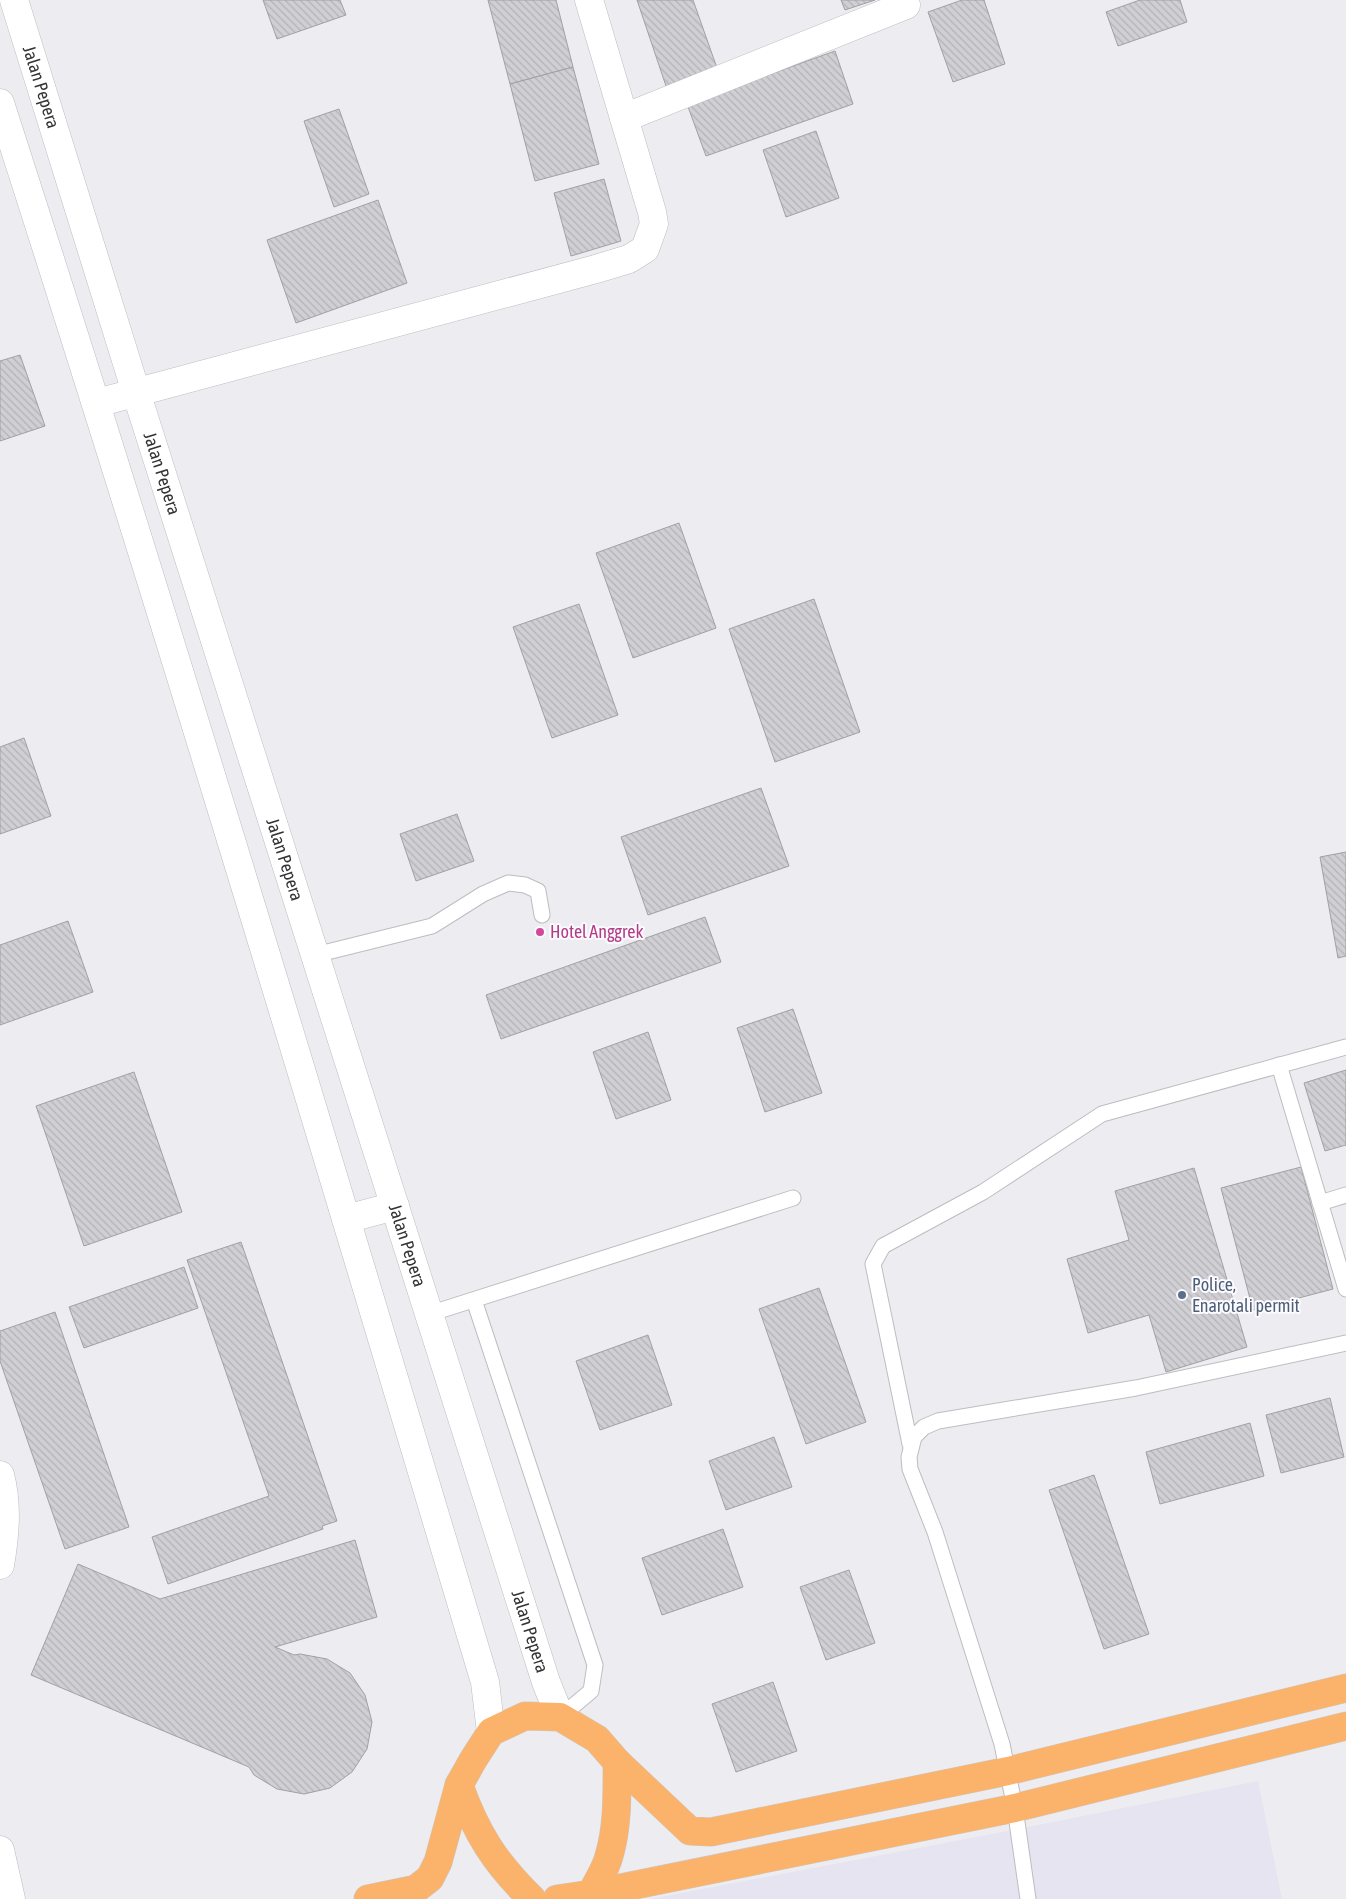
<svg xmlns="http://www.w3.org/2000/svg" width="1346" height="1899" font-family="'Asap Condensed',sans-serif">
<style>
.built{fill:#e5e4f0}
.building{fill:url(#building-back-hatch);stroke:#a1a0a4}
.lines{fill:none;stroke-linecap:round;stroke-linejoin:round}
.lane-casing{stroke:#bdbdc1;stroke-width:17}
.street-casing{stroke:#bdbdc1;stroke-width:29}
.secondary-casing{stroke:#bdbdc1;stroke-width:29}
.highway-casing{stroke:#cacacb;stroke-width:29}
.lane{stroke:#fff;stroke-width:15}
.street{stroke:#fff;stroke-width:28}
.secondary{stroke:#fff;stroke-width:28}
.highway{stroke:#fbb36b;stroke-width:28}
.hotel-dot{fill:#d1479c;stroke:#fbfafe;stroke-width:2}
.service-dot{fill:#5c6f8a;stroke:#fbfafe;stroke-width:2}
.labels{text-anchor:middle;stroke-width:4;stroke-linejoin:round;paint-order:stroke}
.street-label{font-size:18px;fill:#343436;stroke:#fbfafe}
.hotel-label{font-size:18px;fill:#b23c85;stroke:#fbfafe;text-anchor:start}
.service-label{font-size:18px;fill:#4e5e75;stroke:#fbfafe;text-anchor:start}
</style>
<defs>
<pattern id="building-back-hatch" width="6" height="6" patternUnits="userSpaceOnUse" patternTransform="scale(1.25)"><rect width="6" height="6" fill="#d0cfd3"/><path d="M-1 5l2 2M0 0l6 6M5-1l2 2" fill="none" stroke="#b3b2b6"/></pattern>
</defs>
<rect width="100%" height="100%" fill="#ededf1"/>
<path class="built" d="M1258,1781L1282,1899H650L1018,1829Z"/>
<g class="building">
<path d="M263,0H340L346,15L277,39Z"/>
<path d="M488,0H556L573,67L510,84Z"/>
<path d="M637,0H693L717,68L666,86Z"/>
<path d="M841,0H875L845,10Z"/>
<path d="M962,0H984L1005,64L953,82L928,12Z"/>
<path d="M1140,0H1180L1187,22L1118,46L1106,12Z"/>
<path d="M835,51L853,104L706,156L687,104Z"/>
<path d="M573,67L599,164L535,181L510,84Z"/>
<path d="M339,109L369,194L334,207L304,121Z"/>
<path d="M816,131L839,198L786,217L763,150Z"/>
<path d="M604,179L621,241L571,256L554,193Z"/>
<path d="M378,200L407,283L296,323L267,240Z"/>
<path d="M20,355L45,426L0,441V361Z"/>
<path d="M679,523L716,628L633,658L596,553Z"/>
<path d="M814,599L860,732L775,762L729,629Z"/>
<path d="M579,604L618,715L552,738L513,627Z"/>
<path d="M24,738L51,816L0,834V747Z"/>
<path d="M761,788L789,866L648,915L621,837Z"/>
<path d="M457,814L474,861L416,881L400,834Z"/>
<path d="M1346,852V956L1338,958L1320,857Z"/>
<path d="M705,917L721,962L501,1039L486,995Z"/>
<path d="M68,921L93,992L0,1025V945Z"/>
<path d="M793,1009L822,1093L765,1112L737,1028Z"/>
<path d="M648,1032L671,1100L616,1119L593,1052Z"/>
<path d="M1346,1070V1145L1325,1151L1304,1083Z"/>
<path d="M134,1072L182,1212L84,1246L36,1106Z"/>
<path d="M1301,1167L1333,1289L1253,1310L1221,1188Z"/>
<path d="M1194,1168L1247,1347L1166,1372L1149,1315L1088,1333L1067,1259L1129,1240L1115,1191Z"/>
<path d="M241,1242L337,1521L322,1526L323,1529L168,1584L152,1537L269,1496L187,1260Z"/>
<path d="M184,1267L198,1308L84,1348L69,1307Z"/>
<path d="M819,1288L866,1422L806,1444L759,1309Z"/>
<path d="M55,1312L129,1527L65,1549L0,1361V1331Z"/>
<path d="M648,1335L672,1405L600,1430L576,1361Z"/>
<path d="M1330,1398L1344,1457L1281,1473L1266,1415Z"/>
<path d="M1250,1423L1264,1476L1160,1504L1146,1452Z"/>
<path d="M774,1437L792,1487L726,1510L709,1461Z"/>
<path d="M1094,1475L1149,1634L1104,1649L1049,1490Z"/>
<path d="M723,1529L743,1587L662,1615L642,1558Z"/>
<path d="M355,1540L377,1617L275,1647L294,1655L300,1654L327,1659L350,1673L365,1695L372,1722L367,1749L352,1772L330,1788L304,1794L277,1789L254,1775L249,1767L31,1675L78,1564L160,1599Z"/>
<path d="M849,1570L875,1643L826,1660L800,1587Z"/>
<path d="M773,1682L797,1751L736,1772L712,1704Z"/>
</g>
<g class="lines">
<defs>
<g id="lane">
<path d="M315,955L432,926L483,894L508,883L525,885L538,891L542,915"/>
<path d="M1279,1065L1346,1289"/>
<path d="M1320,1203L1346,1195"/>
<path d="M474,1300L595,1665L591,1691L560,1717"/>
<path d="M429,1314L793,1198"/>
<path d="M910,1444L873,1264L883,1246L983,1192L1102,1114L1346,1047"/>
<path d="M1028,1899L1015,1808L1002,1744L935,1532L910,1469L909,1457L914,1437L924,1427L938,1421L1136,1388L1346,1343"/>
</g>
<g id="street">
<path d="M624,118L906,5"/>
<path d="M97,403L596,269L629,259L645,249L654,224L652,212L589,0"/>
<path d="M0,1475C8,1505 5,1536 0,1565"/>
<path d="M0,1850L11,1899"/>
</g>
<g id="secondary">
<path id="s1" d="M14,0L136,392L546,1682L560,1717"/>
<path d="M0,103C169,627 327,1154 485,1682L491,1732"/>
<path d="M346,1219L395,1206"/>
</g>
<g id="highway">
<path d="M459,1785C476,1833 495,1863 532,1899"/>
<path d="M591,1894C597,1882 606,1869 609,1856C618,1826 617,1793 617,1762"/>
<path d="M368,1899L416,1889L430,1878L438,1862L459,1785L473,1760L491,1732L525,1716L560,1717L597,1739L617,1762L690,1831L711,1832L1008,1771L1346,1688"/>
<path d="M557,1899L591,1894L1015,1808L1346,1726"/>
</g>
</defs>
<use href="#lane" class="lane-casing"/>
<use href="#street" class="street-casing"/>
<use href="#secondary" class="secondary-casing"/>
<use href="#highway" class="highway-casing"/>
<use href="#lane" class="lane"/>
<use href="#street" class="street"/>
<use href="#secondary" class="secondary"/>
<use href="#highway" class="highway"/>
</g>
<circle class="hotel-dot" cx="540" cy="932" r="5"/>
<circle class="service-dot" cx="1182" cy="1295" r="5"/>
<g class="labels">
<g class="street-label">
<text dy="6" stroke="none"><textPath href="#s1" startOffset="91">Jalan Pepera</textPath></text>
<text dy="6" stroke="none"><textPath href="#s1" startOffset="496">Jalan Pepera</textPath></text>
<text dy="6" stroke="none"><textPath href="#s1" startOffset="901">Jalan Pepera</textPath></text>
<text dy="6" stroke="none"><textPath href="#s1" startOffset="1306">Jalan Pepera</textPath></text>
<text dy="6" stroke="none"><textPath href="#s1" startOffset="1711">Jalan Pepera</textPath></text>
</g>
<g class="hotel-label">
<text x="550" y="938">Hotel Anggrek</text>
</g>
<g class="service-label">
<text x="1192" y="1291">Police,<tspan x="1192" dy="21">Enarotali permit</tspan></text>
</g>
</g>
</svg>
